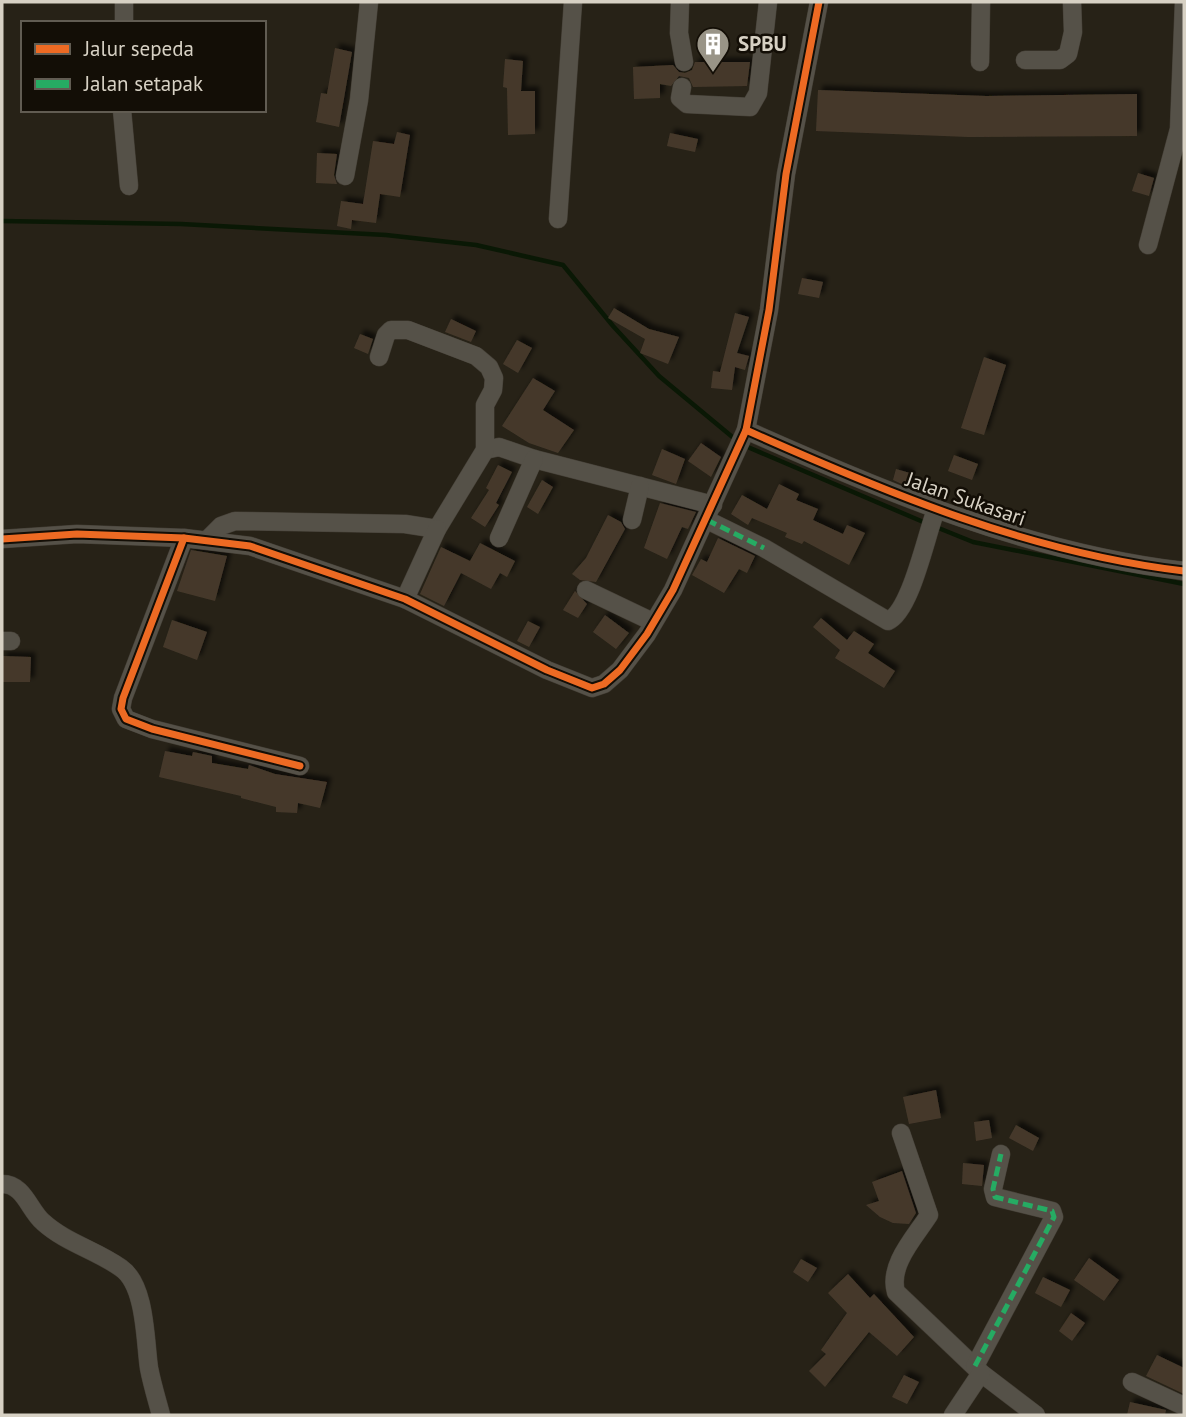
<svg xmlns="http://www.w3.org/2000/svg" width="1186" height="1417" font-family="'PT Sans',sans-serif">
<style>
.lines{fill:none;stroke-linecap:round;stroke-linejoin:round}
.stream{stroke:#0a1805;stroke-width:4.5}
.building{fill:#45392b;filter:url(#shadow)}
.minor-casing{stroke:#443f36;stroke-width:19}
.minor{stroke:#555148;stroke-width:18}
.quiet{stroke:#26ab63;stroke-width:5;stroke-dasharray:10 5;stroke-linecap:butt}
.cycleway-casing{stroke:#130e06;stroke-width:11}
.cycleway{stroke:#ed6a23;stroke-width:7}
.labels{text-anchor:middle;stroke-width:5;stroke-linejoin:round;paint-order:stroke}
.poi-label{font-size:21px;font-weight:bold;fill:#d7d1c4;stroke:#130e06;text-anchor:start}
.street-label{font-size:21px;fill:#d7d1c4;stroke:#130e06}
</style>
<defs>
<filter id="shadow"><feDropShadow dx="4.5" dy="-4.5" stdDeviation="2" flood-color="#0009"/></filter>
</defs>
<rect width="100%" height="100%" fill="#272217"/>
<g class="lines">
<g class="stream">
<path d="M2,221L181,224L386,235L476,245L563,265L613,326L659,376L736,440"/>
<path d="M743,445L928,524"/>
<path d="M936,527L973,542L1184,584"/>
</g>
</g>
<g class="building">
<path d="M335,48L352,52L339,127L316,122L321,93L327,94Z"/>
<path d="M505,59L523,61L521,91H535V134L508,135L507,88L503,87Z"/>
<path d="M695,62H750L747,86L693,87L689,78L679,76L671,86L660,84V98L634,99L633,67L673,65L679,72L685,73L692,70Z"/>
<path d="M818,90L986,96L1137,94V136L969,137L816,131Z"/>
<path d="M397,132L410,135L400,197L380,194L376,223L352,220L351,229L337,226L341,201L363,204L373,141L394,144Z"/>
<path d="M670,133L698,139L695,152L667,146Z"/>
<path d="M317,153L337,154L334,175L337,184L316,183Z"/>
<path d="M1138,173L1154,178L1149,196L1132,191Z"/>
<path d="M802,278L823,282L819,298L798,294Z"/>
<path d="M614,308L649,329L679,337L668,364L640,353L645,339L608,318Z"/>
<path d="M735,313L749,317L737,353L749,356L745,370L735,367L732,390L711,388L713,371L720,372Z"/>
<path d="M451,319L476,331L471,342L445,332Z"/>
<path d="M360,334L373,339L368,354L354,348Z"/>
<path d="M517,340L532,348L518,373L503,364Z"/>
<path d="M984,357L1006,365L984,435L961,428Z"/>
<path d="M533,378L555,391L543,410L574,430L558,453L529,443L502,426Z"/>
<path d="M701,443L721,457L711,477L688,461Z"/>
<path d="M662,449L685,459L676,484L652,475Z"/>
<path d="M954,455L978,464L972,480L948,471Z"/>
<path d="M498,465L512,472L496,503L499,505L485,527L471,518L489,490L486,488Z"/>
<path d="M896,469L910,473L906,486L893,480Z"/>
<path d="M542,480L553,487L538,514L527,507Z"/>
<path d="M779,484L799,494L796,500L818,509L813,520L843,534L847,525L865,533L849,565L804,541L802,544L785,537L787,533L752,518L748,525L731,514L742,495L767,509Z"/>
<path d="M660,503L696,512L688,529L682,527L667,559L644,548Z"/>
<path d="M608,515L621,522L625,529L596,582L580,580L572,574L586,558Z"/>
<path d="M718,538L755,556L747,573L739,569L724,593L692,575L701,559L707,562Z"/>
<path d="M480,543L515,561L507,577L500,573L491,589L461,573L444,606L420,594L441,547L470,561Z"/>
<path d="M191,550L227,556L215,601L177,591Z"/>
<path d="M575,591L587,604L578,618L563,610Z"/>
<path d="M605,615L629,633L616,649L593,632Z"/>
<path d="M821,618L847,640L854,631L874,644L868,653L895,671L884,688L835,658L840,650L813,627Z"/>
<path d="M172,620L207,632L197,660L163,647Z"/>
<path d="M528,621L540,627L529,647L517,641Z"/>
<path d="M2,656L31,657L30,682H2Z"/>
<path d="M165,751L192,756L193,752L212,756V763L248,769L249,765L275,774L327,782L320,808L298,803L297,813L276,812V807L241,798V796L159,777Z"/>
<path d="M936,1090L941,1118L909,1124L903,1097Z"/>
<path d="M989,1120L992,1138L976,1141L974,1122Z"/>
<path d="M1016,1125L1039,1138L1033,1151L1009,1138Z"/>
<path d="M963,1163L984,1165L982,1186L962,1184Z"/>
<path d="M902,1171L916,1213L909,1224L893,1223L880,1217L866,1205L879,1201L872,1182Z"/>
<path d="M1089,1258L1119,1280L1104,1301L1074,1280Z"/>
<path d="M801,1259L817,1268L808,1282L793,1272Z"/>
<path d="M848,1274L870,1298L874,1294L914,1337L897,1356L869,1332L825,1387L809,1371L826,1354L821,1350L847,1313L828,1293Z"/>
<path d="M1043,1277L1070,1290L1061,1307L1035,1293Z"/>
<path d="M1071,1313L1085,1323L1072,1341L1059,1331Z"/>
<path d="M1157,1355L1184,1368V1394L1146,1376Z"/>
<path d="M904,1375L919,1382L907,1404L892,1397Z"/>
<path d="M1130,1402L1166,1410L1165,1415H1127Z"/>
</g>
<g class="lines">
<defs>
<g id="minor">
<path d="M680,2L679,33L684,62"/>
<path d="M124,23V2"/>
<path d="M1025,60H1060L1068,54L1073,32L1072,2"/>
<path d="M980,62L981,2"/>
<path d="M682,87L680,98L687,104L750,107L758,93L768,2"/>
<path d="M122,110L129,186"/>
<path d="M345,176L359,100L369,2"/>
<path d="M558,219L573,2"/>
<path d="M1148,245L1179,129L1184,2"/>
<path d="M746,430C887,493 1030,553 1184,571"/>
<path d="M485,450L499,447L534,459L713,505"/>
<path d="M632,520L640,486"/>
<path d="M707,520L764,548L888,621C911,611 926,535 936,510"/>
<path d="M184,538L123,698L121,709L126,719L152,729L300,766"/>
<path d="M499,538L534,459"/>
<path d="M2,539L77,534L184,538L250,546L405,599L547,670L592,688L604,684L620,670L647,634L673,590L746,430L769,310L786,174L819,2"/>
<path d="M207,540L221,526L235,521L405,524L437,529L485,450V405L493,390L494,378L489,367L476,356L408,330H391L386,335L379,357"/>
<path d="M586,590L653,622"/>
<path d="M405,599L437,529"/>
<path d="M2,641H11"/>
<path d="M901,1133L929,1215C915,1237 888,1265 896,1292L981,1373L1036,1415"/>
<path d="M2,1184C24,1184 29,1210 43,1222C66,1243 96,1250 121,1268C146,1285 145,1341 149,1368C152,1384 157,1400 161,1415"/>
<path d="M975,1366L1054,1217L1052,1211L995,1197L993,1189L1001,1154"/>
<path d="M1132,1382L1184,1406"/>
<path d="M953,1415L981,1373"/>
</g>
</defs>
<use href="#minor" class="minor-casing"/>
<use href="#minor" class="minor"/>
<g class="quiet">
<path d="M707,520L764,548"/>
<path d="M975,1366L1054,1217L1052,1211L995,1197L993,1189L1001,1154"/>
</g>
<defs>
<g id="cycleway">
<path d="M746,430C887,493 1030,553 1184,571"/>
<path d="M184,538L123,698L121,709L126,719L152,729L300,766"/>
<path d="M2,539L77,534L184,538L250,546L405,599L547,670L592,688L604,684L620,670L647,634L673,590L746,430L769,310L786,174L819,2"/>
</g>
</defs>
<use href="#cycleway" class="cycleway-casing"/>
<use href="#cycleway" class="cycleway"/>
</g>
<defs>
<symbol id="building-pin" viewBox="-11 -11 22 30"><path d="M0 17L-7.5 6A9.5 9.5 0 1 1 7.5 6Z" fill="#999487" stroke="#130e06"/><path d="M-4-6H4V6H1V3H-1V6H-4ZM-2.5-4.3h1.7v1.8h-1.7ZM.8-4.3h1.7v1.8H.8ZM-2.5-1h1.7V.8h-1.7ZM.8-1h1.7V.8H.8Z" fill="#fff"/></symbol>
</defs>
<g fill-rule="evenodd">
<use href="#building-pin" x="694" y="25" width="38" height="52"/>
</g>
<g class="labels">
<g class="poi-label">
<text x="738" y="51">SPBU</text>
</g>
<g class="street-label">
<text transform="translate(966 499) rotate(19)" y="7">Jalan Sukasari</text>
</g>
</g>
<rect width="1186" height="1417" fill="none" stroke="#d7d1c4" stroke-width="7"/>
<rect x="21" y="21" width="245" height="91" fill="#130e06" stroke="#615c52" stroke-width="2"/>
<rect x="35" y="44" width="35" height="10" fill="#ed6a23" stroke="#615c52" stroke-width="2"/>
<text x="84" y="56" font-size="21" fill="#d7d1c4">Jalur sepeda</text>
<rect x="35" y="79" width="35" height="10" fill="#26ab63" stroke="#615c52" stroke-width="2"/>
<text x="84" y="91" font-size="21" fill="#d7d1c4">Jalan setapak</text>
</svg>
